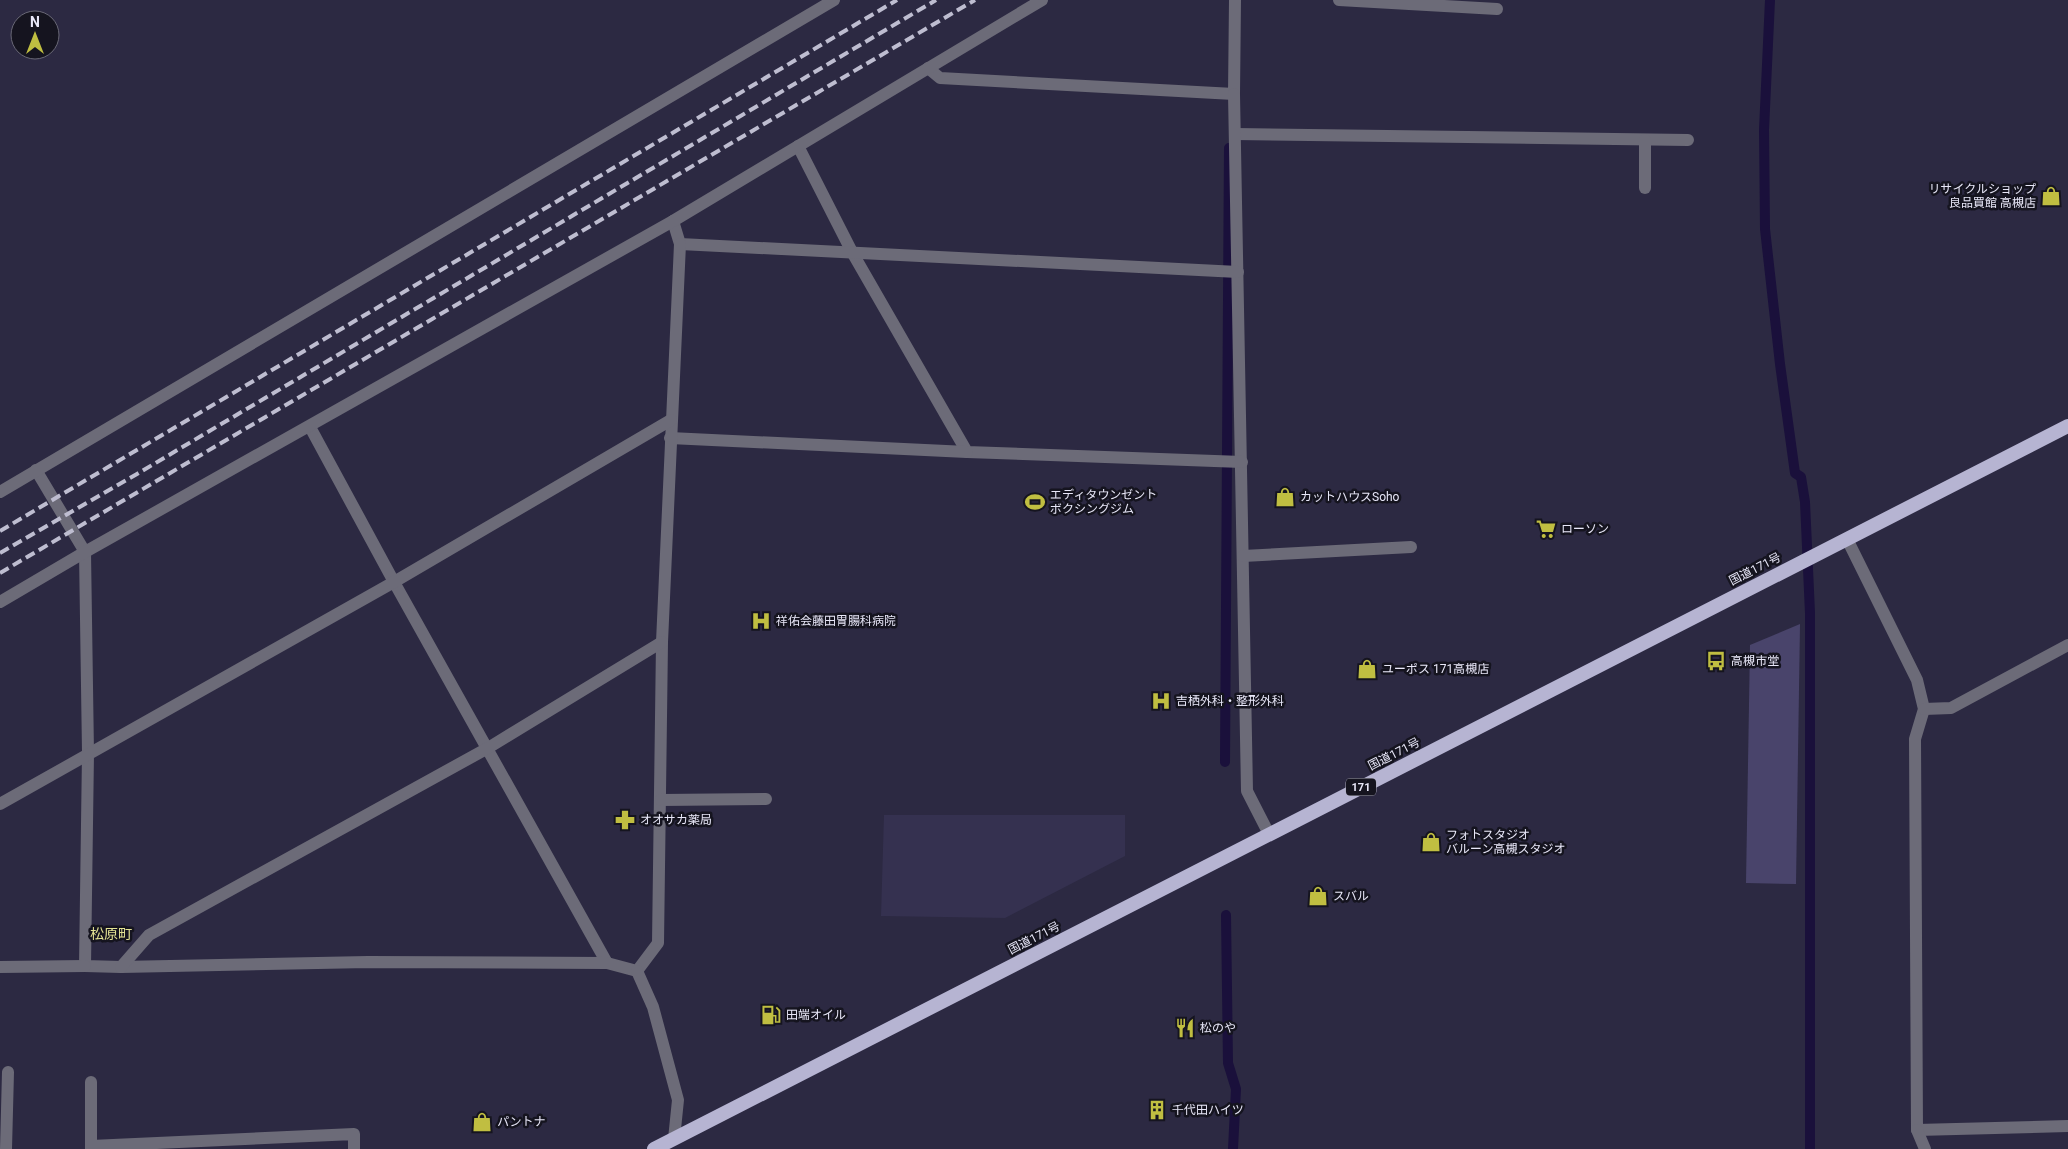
<svg xmlns="http://www.w3.org/2000/svg" width="2068" height="1149" font-family="Roboto,'Noto Sans JP',sans-serif">
<style>
.built{fill:#353150}
.green{fill:#49446b}
.lines{fill:none;stroke-linecap:round;stroke-linejoin:round}
.stream{stroke:#1a103b;stroke-width:10}
.service{stroke:#6c6b78;stroke-width:12}
.minor{stroke:#6c6b78;stroke-width:12}
.tertiary{stroke:#6c6b78;stroke-width:12}
.trunk{stroke:#b6b4d2;stroke-width:14}
.rail{stroke:#bebdd0;stroke-width:4;stroke-dasharray:10 5;stroke-linecap:butt}
.labels{text-anchor:middle;stroke-width:5;stroke-linejoin:round;paint-order:stroke}
.shield{fill:#15141f;stroke:#a9a8b7;stroke-width:1}
.shield-label{font-size:11px;font-weight:bold;fill:#e8e7f8}
.poi-label{font-size:12px;fill:#e8e7f8;stroke:#15141f;text-anchor:start}
.street-label{font-size:12px;fill:#e8e7f8;stroke:#15141f}
.neighbourhood-label{font-size:14px;fill:#e3e394;stroke:#15141f}
</style>
<rect width="100%" height="100%" fill="#2c2942"/>
<path class="built" d="M884,815H1125V856L1005,918L881,916Z"/>
<path class="green" d="M1800,624L1796,884L1746,883L1750,645Z"/>
<g class="lines">
<g class="stream">
<path d="M1770,0L1764,130L1765,229L1780,364L1795,473L1801,477L1805,502L1810,613V1149"/>
<path d="M1225,762L1229,148"/>
<path d="M1226,915L1228,1063L1236,1089L1233,1149"/>
</g>
<g class="service">
<path d="M1235,134L1688,140"/>
<path d="M1645,140V188"/>
<path d="M6,1149L8,1072"/>
</g>
<g class="minor">
<path d="M1339,0L1497,9"/>
<path d="M928,68L940,78L1234,94L1235,0"/>
<path d="M1234,94L1247,791L1269,834"/>
<path d="M798,146L852,252L967,452L1242,462"/>
<path d="M673,221L680,244L1238,272"/>
<path d="M310,427L394,582L607,963"/>
<path d="M670,438L967,452"/>
<path d="M36,470L85,552L88,753L85,966L121,967L368,962L607,963L637,971L658,943L662,642L680,244"/>
<path d="M0,492L834,0"/>
<path d="M1847,539L1917,680L1924,709L1915,739L1917,1130L2068,1126"/>
<path d="M1243,556L1411,547"/>
<path d="M0,602L85,552L673,221L1042,0"/>
<path d="M1924,709L1951,708L2068,645"/>
<path d="M661,800L766,799"/>
<path d="M0,804L394,582L671,420"/>
<path d="M0,967L85,966"/>
<path d="M121,967L149,935L488,748L662,642"/>
<path d="M1917,1130L1925,1149"/>
<path d="M91,1146L354,1134V1149"/>
<path d="M91,1149V1082"/>
</g>
<path class="tertiary" d="M637,971L653,1007L678,1100L674,1139"/>
<path class="trunk" d="M654,1149L2068,426"/>
<g class="rail">
<path d="M0,531L897,0"/>
<path d="M0,553L137,474L936,0"/>
<path d="M0,573L975,0"/>
</g>
</g>
<defs>
<symbol id="shop-bare" viewBox="-9 -9 18 18"><path d="M-5-2.5h2.3a2.7 3.5 0 0 1 5.4 0H5L5.5 6h-11ZM-1.5-2.5h3a1.5 2.3 0 0 0-3 0Z" fill="#c0be41" stroke="#15141f" stroke-width="2.5" paint-order="stroke"/></symbol>
<symbol id="stadium-bare" viewBox="-9 -9 18 18"><path d="M0-5a6.5 5 0 1 0 0 10a6.5 5 0 1 0 0-10ZM-3.5-1.8h7v3.6h-7Z" fill="#c0be41" stroke="#15141f" stroke-width="2.5" paint-order="stroke"/></symbol>
<symbol id="supermarket-bare" viewBox="-9 -9 18 18"><path d="M-6-5.5h2.5l.6 2H6L4.5 2H-2.5L-4.4-4H-6ZM-1.5 3.2a1.3 1.3 0 1 0 .1 0ZM3 3.2a1.3 1.3 0 1 0 .1 0Z" fill="#c0be41" stroke="#15141f" stroke-width="2.5" paint-order="stroke"/></symbol>
<symbol id="hospital-bare" viewBox="-9 -9 18 18"><path d="M-5-5h3v3.5h4V-5h3V5h-3V1.5h-4V5h-3Z" fill="#c0be41" stroke="#15141f" stroke-width="2.5" paint-order="stroke"/></symbol>
<symbol id="bus-bare" viewBox="-9 -9 18 18"><path d="M-5-6H5V4H4V6H2V4H-2V6H-4V4H-5ZM-3.5-4V0h7V-4ZM-3.5 1.2v1.5H-2V1.2ZM2 1.2v1.5H3.5V1.2Z" fill="#c0be41" stroke="#15141f" stroke-width="2.5" paint-order="stroke"/></symbol>
<symbol id="pharmacy-bare" viewBox="-9 -9 18 18"><path d="M-2-6h4v4h4v4h-4v4h-4v-4h-4v-4h4Z" fill="#c0be41" stroke="#15141f" stroke-width="2.5" paint-order="stroke"/></symbol>
<symbol id="fuel-bare" viewBox="-9 -9 18 18"><path d="M-5.5-6h7V0h2V4h1.3V-2.5L3-4.5l.8-.8L6-3V5H2.5V1h-1V6h-7ZM-4.2-4.7v3.2H.2V-4.7Z" fill="#c0be41" stroke="#15141f" stroke-width="2.5" paint-order="stroke"/></symbol>
<symbol id="restaurant-bare" viewBox="-9 -9 18 18"><path d="M-5-6h1v4h1v-4h1v4h1v-4h1v5L-1.5 .5V6h-2V.5L-5-1ZM5-6V6H3V1.5H1.5Q1.5-4 5-6Z" fill="#c0be41" stroke="#15141f" stroke-width="2.5" paint-order="stroke"/></symbol>
<symbol id="building-bare" viewBox="-9 -9 18 18"><path d="M-4-6H4V6H1V3H-1V6H-4ZM-2.5-4.3h1.7v1.8h-1.7ZM.8-4.3h1.7v1.8H.8ZM-2.5-1h1.7V.8h-1.7ZM.8-1h1.7V.8H.8Z" fill="#c0be41" stroke="#15141f" stroke-width="2.5" paint-order="stroke"/></symbol>
</defs>
<g fill-rule="evenodd">
<use href="#shop-bare" x="2037" y="182" width="28" height="28"/>
<use href="#shop-bare" x="1271" y="483" width="28" height="28"/>
<use href="#stadium-bare" x="1021" y="488" width="28" height="28"/>
<use href="#supermarket-bare" x="1532" y="515" width="28" height="28"/>
<use href="#hospital-bare" x="747" y="607" width="28" height="28"/>
<use href="#bus-bare" x="1702" y="647" width="28" height="28"/>
<use href="#shop-bare" x="1353" y="655" width="28" height="28"/>
<use href="#hospital-bare" x="1147" y="687" width="28" height="28"/>
<use href="#pharmacy-bare" x="611" y="806" width="28" height="28"/>
<use href="#shop-bare" x="1417" y="828" width="28" height="28"/>
<use href="#shop-bare" x="1304" y="882" width="28" height="28"/>
<use href="#fuel-bare" x="757" y="1001" width="28" height="28"/>
<use href="#restaurant-bare" x="1171" y="1014" width="28" height="28"/>
<use href="#building-bare" x="1143" y="1096" width="28" height="28"/>
<use href="#shop-bare" x="468" y="1108" width="28" height="28"/>
</g>
<g class="labels">
<rect class="shield" x="1346" y="778.5" width="30" height="17" rx="4"/>
<g class="shield-label">
<text x="1361" y="791">171</text>
</g>
<g class="poi-label">
<text x="2036" y="193" text-anchor="end">リサイクルショップ<tspan x="2036" dy="14">良品買館 高槻店</tspan></text>
<text x="1050" y="499">エディタウンゼント<tspan x="1050" dy="14">ボクシングジム</tspan></text>
<text x="1300" y="501">カットハウスSoho</text>
<text x="1561" y="533">ローソン</text>
<text x="776" y="625">祥佑会藤田胃腸科病院</text>
<text x="1731" y="665">高槻市堂</text>
<text x="1382" y="673">ユーポス 171高槻店</text>
<text x="1176" y="705">吉栖外科・整形外科</text>
<text x="640" y="824">オオサカ薬局</text>
<text x="1446" y="839">フォトスタジオ<tspan x="1446" dy="14">バルーン高槻スタジオ</tspan></text>
<text x="1333" y="900">スバル</text>
<text x="786" y="1019">田端オイル</text>
<text x="1200" y="1032">松のや</text>
<text x="1172" y="1114">千代田ハイツ</text>
<text x="497" y="1126">パントナ</text>
</g>
<g class="street-label">
<text transform="translate(1755 569) rotate(-27)" y="4">国道171号</text>
<text transform="translate(1394 754) rotate(-27)" y="4">国道171号</text>
<text transform="translate(1034 938) rotate(-27)" y="4">国道171号</text>
</g>
<g class="neighbourhood-label">
<text x="111" y="939">松原町</text>
</g>
</g>
<g transform="translate(35 35)"><circle r="24" fill="#15141f" stroke="#696876"/>
<path d="M0-4L9 19L0 12L-9 19Z" fill="#c0be41"/>
<text y="-8" font-size="14" font-weight="bold" text-anchor="middle" fill="#e8e7f8">N</text>
</g>
</svg>
